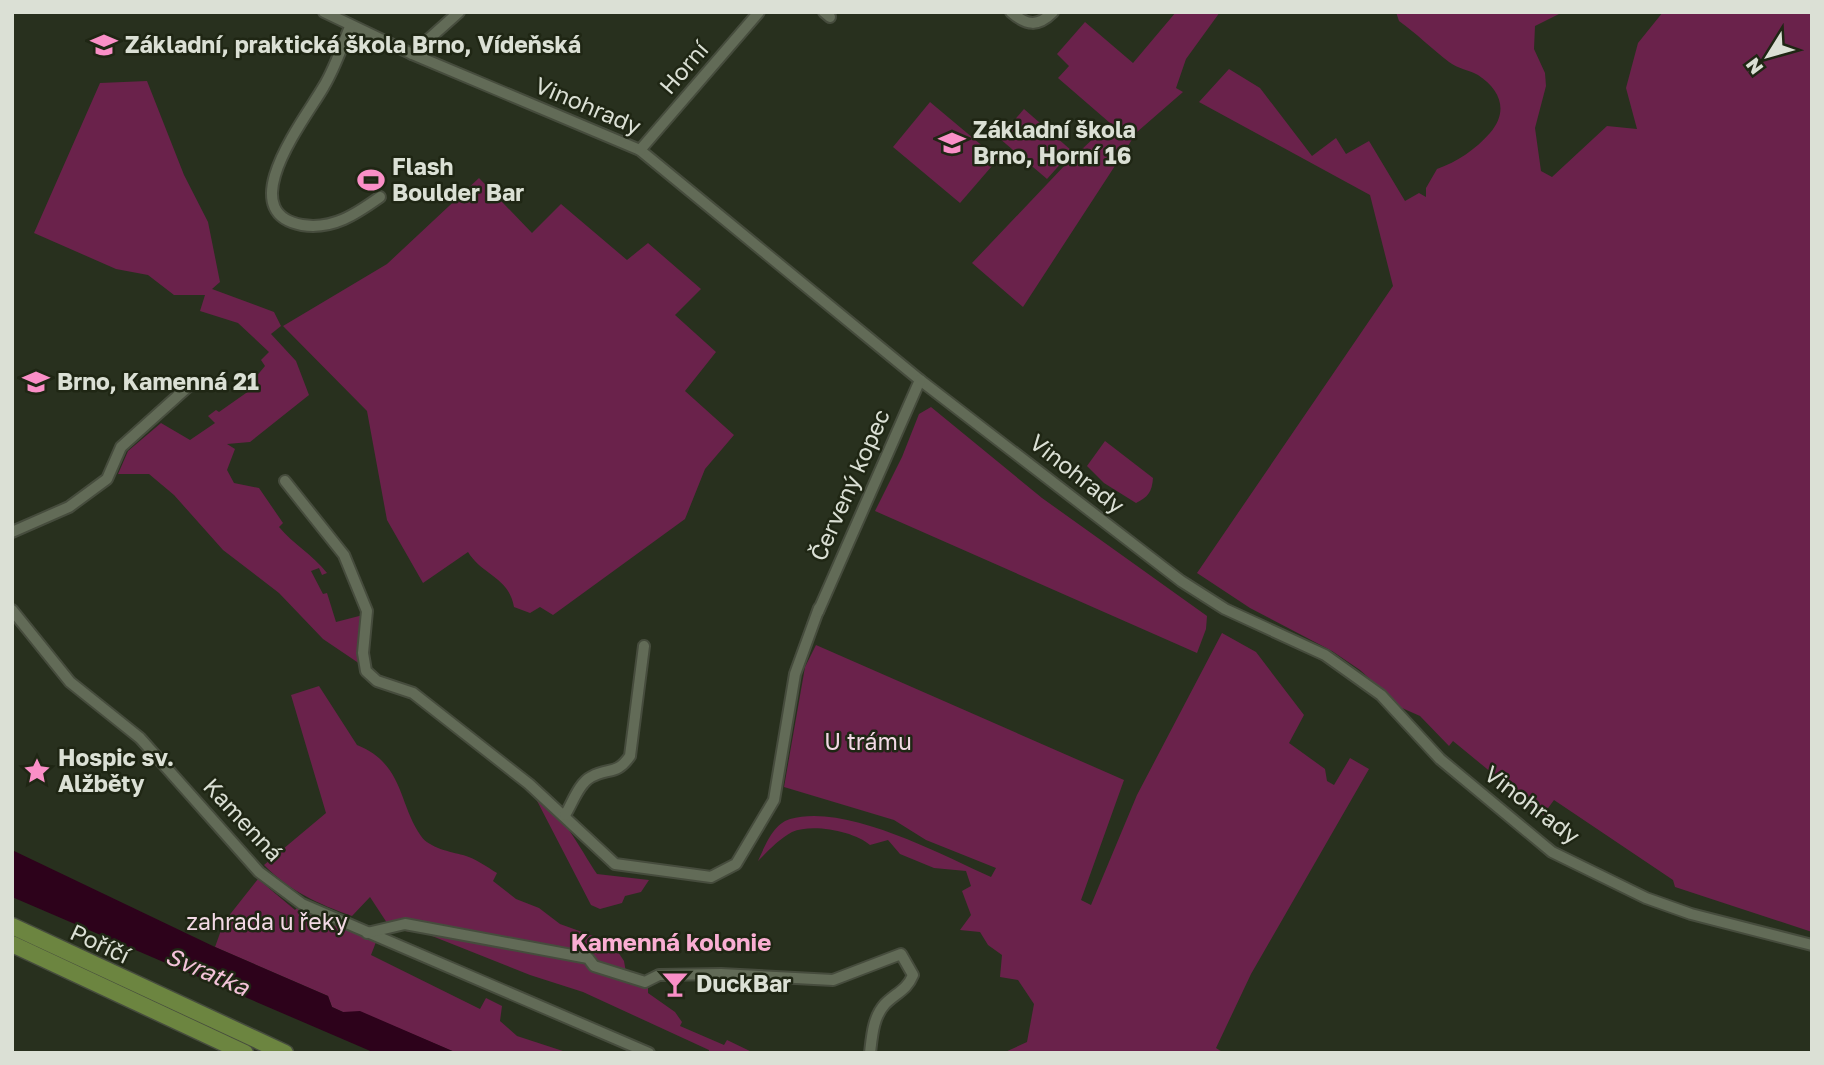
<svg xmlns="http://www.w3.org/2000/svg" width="1824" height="1065" font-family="'Golos Text',sans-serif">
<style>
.green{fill:#6a224b}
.water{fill:#2d021b}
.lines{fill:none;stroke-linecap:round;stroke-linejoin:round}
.street-casing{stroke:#464c3d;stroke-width:14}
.primary-casing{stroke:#464c3d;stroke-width:19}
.street{stroke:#626b57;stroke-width:10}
.primary{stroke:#6c8540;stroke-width:16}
.labels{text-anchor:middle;stroke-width:5;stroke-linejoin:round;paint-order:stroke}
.poi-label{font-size:23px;font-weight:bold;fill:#dbe0d5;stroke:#1f2614;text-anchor:start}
.street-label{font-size:23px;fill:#dbe0d5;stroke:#1f2614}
.park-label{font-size:23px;fill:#f3d9e5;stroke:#1f2614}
.neighbourhood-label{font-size:24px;font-weight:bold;fill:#faaed3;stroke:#1f2614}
.water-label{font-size:24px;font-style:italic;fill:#f3c2d9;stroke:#1f2614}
</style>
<rect width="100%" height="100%" fill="#28301e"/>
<g class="green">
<path d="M1176,12H1220L1186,59L1176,88L1183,92L1137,132L1023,307L972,263L1066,164L1110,123L1058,78L1069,66L1057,54L1085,22L1133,63Z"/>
<path d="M1396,12H1563L1535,26L1534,49L1545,73L1546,86L1535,128L1541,171L1552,177L1607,126L1637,129L1626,88L1638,43L1663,12H1812V932L1675,887L1673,880L1554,800L1543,815L1453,741L1449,746L1420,716L1402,708L1360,670L1332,651L1250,608L1197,573L1393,286L1370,195L1199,102L1229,69L1260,88L1312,156L1336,138L1346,154L1369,141L1405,201L1419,193L1426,197V188L1437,169C1457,162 1476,149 1490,133C1508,112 1502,91 1478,75C1469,70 1458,69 1449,62C1432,49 1416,33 1399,21Z"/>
<path d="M147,81L184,175L208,222L220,282L212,289L274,312L281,326L271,334L296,361L309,395L250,442L227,444L235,449L227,470L234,483L259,488L283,523L279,527C293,544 312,554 327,573L322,575L319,568L311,571L323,594L327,593L336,622L363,615L358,645L360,664L323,639L279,593L223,550L174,495L149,474H118L128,451L161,423L190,440L215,423L208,416L216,410L219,412L259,384L255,378L265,366L261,360L269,352L238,323L200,311L205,295H174L148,275L116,269L34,233L100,83Z"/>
<path d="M930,102L998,159L960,203L893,147Z"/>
<path d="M1024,109L1072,151L1047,179L999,138Z"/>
<path d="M479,178L532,233L561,204L627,260L648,243L701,289L675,315L716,352L685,391L734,435L705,469L685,519L553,615L540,607L530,613L514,607C509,577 482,575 468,552L423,583L387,520L367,411L283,326L387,264Z"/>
<path d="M931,407L1042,498L1207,616L1206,629L1197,653L875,511L902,457L919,414Z"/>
<path d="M1105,441L1153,478C1152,492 1148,497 1136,503L1104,483L1087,466Z"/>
<path d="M1222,633L1256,652L1304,715L1289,743L1325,769L1327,781L1334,785L1350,758L1369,769L1251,974L1216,1048L1224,1053H1003L1027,1042L1034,1004L1018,980L1000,977L1002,955L988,945L980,932L960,930L971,915L962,891L971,886L966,871L934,868L900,854L888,840L870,845C854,831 812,823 792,832C779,839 768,851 758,861C765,846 773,824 790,819C846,803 940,854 991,877L996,868L926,840L894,820L784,787L805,667L816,645L1124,780L1081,900L1091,905L1137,795Z"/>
<path d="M319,686L357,745C404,764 398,803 421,836C429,848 451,852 463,855C475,858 487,867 497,873L493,881L516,899L539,908L560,924L618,945L616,949L624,961L628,984L648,986V993L675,1012L682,1022L680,1026L724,1045L727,1040L754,1053H709V1050L583,992L530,975L427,934L391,929L370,897L352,916C318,904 290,891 264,865L326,813L291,695Z"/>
<path d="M534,795C561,809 580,849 597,874L649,880L641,892L625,896L622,903L600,909L591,905Z"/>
<path d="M258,879L295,910L297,908L376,942L371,955L480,1009L486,998L502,1006L500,1021L517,1036L569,1053H457L360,1012H343L332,1007L328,996L215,947L224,922Z"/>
</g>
<path class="water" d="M12,850L215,947L328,996L332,1007L343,1012L360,1011L457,1053H375L12,897Z"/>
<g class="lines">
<defs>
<g id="street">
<path d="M324,12L412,54L640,150L920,380L1181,581L1225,609L1325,655L1381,695L1440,759L1552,852L1646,898L1691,914L1812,945"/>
<path d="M824,12L830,17"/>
<path d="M1011,12C1027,26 1038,27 1053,12"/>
<path d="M350,27C342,46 335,68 324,86C308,115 230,212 302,225C333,230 356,214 380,197"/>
<path d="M412,54L459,12"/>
<path d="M640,150L759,12"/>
<path d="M285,481L344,555L367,611L363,653L366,671L377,681L413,693L529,784L615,864L711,877L736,864L774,800L795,674L819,608"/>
<path d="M12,532L69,507L107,479L121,447L191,384"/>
<path d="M12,610L70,682L140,738L259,872L302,904L649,1053"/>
<path d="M818,612L920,380"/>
<path d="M565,815C572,804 579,783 591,777C609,767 616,776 630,756L644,646"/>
<path d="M367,933L405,924L588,958L594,966L645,982L659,975L721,974L833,980L901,954L913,975C907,990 896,993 885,1004C873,1017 872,1036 870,1053"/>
</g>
<g id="primary">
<path d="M12,926L285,1053"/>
<path d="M12,944L245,1053"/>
</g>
</defs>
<use href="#street" class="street-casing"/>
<use href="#primary" class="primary-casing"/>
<use href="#street" class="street"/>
<use href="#primary" class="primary"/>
</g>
<defs>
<symbol id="school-bare" viewBox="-9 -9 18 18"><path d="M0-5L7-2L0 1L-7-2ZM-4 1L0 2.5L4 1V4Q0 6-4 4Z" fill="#fa8fc7" stroke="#1f2614" stroke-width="2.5" paint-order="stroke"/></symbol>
<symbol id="stadium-bare" viewBox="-9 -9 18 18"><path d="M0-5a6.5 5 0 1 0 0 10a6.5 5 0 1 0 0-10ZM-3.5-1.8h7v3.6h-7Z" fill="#fa8fc7" stroke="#1f2614" stroke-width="2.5" paint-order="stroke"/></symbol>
<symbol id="sight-bare" viewBox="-9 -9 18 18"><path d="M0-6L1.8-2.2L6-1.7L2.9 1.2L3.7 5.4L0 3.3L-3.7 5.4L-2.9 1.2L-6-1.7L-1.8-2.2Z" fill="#fa8fc7" stroke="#1f2614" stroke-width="2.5" paint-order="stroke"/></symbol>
<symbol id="bar-bare" viewBox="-9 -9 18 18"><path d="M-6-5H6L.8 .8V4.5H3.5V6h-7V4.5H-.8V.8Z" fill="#fa8fc7" stroke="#1f2614" stroke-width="2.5" paint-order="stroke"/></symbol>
</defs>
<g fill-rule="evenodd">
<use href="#school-bare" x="85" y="26" width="38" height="38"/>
<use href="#school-bare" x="933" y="124" width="38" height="38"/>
<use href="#stadium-bare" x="352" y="161" width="38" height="38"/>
<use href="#school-bare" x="17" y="363" width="38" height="38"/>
<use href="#sight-bare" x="18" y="752" width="38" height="38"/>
<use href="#bar-bare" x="656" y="965" width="38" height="38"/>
</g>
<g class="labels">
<g class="poi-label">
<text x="125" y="53">Základní, praktická škola Brno, Vídeňská</text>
<text x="973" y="138">Základní škola<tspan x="973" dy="26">Brno, Horní 16</tspan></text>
<text x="392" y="175">Flash<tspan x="392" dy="26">Boulder Bar</tspan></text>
<text x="57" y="390">Brno, Kamenná 21</text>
<text x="58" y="766">Hospic sv.<tspan x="58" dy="26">Alžběty</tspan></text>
<text x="696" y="992">DuckBar</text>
</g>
<g class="street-label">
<text transform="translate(684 68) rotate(-49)" y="8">Horní</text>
<text transform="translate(588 106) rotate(23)" y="8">Vinohrady</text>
<text transform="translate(1077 474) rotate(38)" y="8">Vinohrady</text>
<text transform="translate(850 485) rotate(-66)" y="8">Červený kopec</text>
<text transform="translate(1532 805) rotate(37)" y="8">Vinohrady</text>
<text transform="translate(243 820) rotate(47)" y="8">Kamenná</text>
<text transform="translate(100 944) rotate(25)" y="8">Poříčí</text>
</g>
<g class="park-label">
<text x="868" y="750">U trámu</text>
<text x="267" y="930">zahrada u řeky</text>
</g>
<g class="neighbourhood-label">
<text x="671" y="951">Kamenná kolonie</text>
</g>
<g class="water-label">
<text transform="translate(207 972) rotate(23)" y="8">Svratka</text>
</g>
</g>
<rect width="1824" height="1065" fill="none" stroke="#dbe0d5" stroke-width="28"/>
<g transform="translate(1768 56) rotate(233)" stroke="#1f2614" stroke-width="5" paint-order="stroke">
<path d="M0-5L12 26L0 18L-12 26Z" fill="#dbe0d5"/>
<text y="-10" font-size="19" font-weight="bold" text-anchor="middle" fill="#dbe0d5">N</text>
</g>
</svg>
